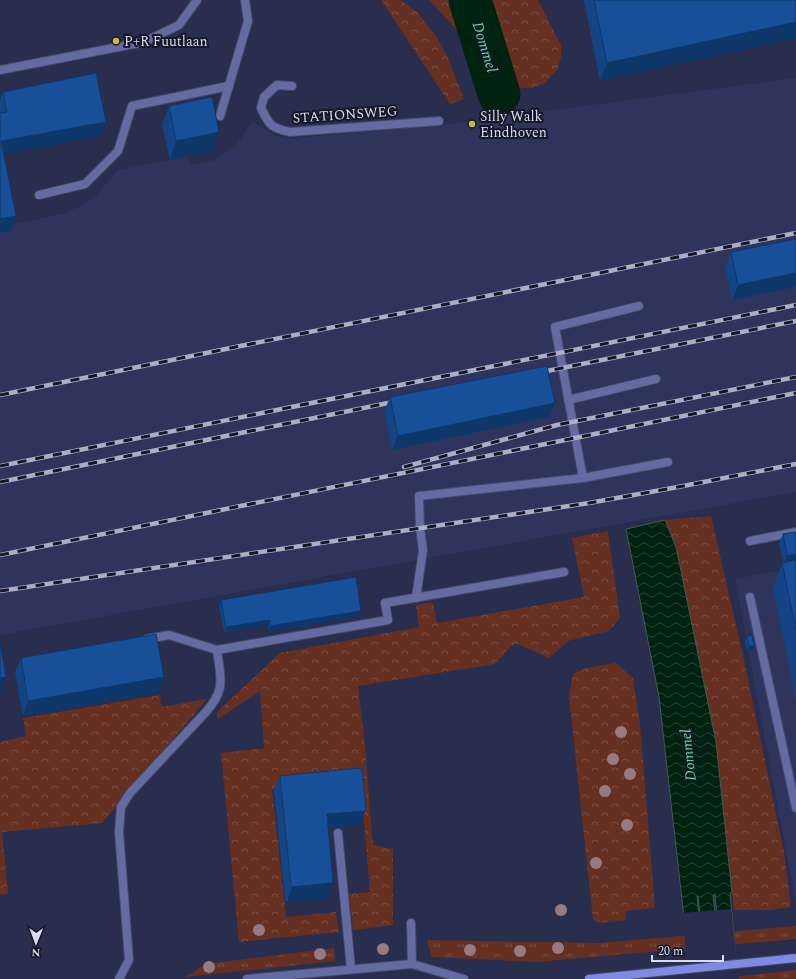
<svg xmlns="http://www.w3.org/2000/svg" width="796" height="979" font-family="Spectral,serif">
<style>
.built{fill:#2f345c}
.grass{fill:url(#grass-tufts)}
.forest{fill:url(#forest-crowns)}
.water{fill:url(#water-waves);stroke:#405a54}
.pier{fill:#292d4e}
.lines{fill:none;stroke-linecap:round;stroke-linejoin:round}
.river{stroke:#002311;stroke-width:43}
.lane-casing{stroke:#454968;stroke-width:10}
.street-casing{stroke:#454968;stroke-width:10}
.secondary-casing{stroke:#454968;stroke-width:10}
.lane{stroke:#636ba2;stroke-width:8}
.street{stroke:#636ba2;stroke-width:8}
.secondary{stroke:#7f8ae2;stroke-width:8}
.rail-casing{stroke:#aaafc7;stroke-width:4.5}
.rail{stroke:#151726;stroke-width:3;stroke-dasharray:9;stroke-linecap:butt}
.tree{fill:#967b82}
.wall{fill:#144483}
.shaded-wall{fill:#10376a}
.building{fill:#174f98;stroke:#10376a}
.poi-dot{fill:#d2b736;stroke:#151726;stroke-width:1.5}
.labels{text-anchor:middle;stroke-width:4;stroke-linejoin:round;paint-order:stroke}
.poi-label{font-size:14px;fill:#d7dcf1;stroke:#151726;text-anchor:start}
.street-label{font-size:14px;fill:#d7dcf1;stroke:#151726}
.water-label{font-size:15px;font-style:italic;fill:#57e69c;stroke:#151726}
</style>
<defs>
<pattern id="grass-tufts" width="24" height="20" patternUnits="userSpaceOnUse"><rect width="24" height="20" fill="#653021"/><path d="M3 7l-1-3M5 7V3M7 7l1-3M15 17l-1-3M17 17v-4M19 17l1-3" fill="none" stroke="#7a4d42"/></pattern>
<pattern id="forest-crowns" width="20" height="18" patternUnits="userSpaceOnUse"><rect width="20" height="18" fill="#653021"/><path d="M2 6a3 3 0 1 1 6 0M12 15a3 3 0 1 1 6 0" fill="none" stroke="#7a4d42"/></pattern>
<pattern id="water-waves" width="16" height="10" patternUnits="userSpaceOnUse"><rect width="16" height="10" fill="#002311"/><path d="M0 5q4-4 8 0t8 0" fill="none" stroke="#244234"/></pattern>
</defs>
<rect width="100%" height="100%" fill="#292d4e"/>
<g class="built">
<path d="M796,78V492L0,635V233L11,231L10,225L61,214L79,207L94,198L118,170L188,156L190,165L215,160L238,143L252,121L278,137L296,138L440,125Z"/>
<path d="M796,567V903L735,579Z"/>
</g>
<g class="grass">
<path d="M796,926V939L536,962L432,957L427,940L600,943Z"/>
<path d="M334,948L335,961L185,977L206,964Z"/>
<path d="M796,970V979H717Z"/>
</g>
<g class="forest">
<path d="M381,0H400L417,12L436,36L447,56L464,99L450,104Z"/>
<path d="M429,0H448L459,32Z"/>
<path d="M488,0H538L561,45V57L557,70L545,83L532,88H514Z"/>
<path d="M711,516L744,660L784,852L791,907L771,910H734L716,742L680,566L676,547L665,520Z"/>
<path d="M608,531L620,618L609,631L568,641L549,658L518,644L512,645L495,664L358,686L364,736L373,845L393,849V925L353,930L349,894L370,892L360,778L272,789L286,917L336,912L339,932L239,942L221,753L264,748L260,691L218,719L217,712L280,653L419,627L416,605L433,602L437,623L584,597L572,538Z"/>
<path d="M616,663L633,678L640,724L655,908L626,911V920L599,923L593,920L569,696L573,674L586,668Z"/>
<path d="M160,695L161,707L207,699L102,823L2,832L8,894L0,895V742L26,736L23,718Z"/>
</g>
<g class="water">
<path d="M448,0H488L514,88L479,100L459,32Z"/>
<path d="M665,520L676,547L680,566L716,742L732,892L730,893L738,979H723L715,894L713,895L722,979H707L698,896H697L705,979H691L659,697L626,529Z"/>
</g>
<path class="pier" d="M731,909L739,979H689L682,913Z"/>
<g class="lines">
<path class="river" d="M470,0L499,94"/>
<defs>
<g id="lane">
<path d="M0,70L144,42L179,25L197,0"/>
<path d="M292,86L277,85L264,97L261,108C269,125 271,128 290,132L439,121"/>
<path d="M220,116L248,21L245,0"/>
<path d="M39,195L85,184L118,151L132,106L229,86"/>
<path d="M568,400L656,379"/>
<path d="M583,478L555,327L639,306"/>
<path d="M750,541L796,532"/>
<path d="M750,597L796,808"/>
<path d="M416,598L423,550L420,528L419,496L583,478L668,462"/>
<path d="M147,639L169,635L217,650C221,680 226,690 205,713"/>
<path d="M217,650L388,620L385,603L564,572"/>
<path d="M338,833L351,969"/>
<path d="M411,923L412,964"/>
</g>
<g id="street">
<path d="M119,979L129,960L119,832L121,807L130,793L205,713"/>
<path d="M247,979L412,964L464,979"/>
</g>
<path id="secondary" d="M589,979L796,958"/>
</defs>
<use href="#lane" class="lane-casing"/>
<use href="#street" class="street-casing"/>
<use href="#secondary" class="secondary-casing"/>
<use href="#lane" class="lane"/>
<use href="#street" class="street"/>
<use href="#secondary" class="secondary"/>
<defs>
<g id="rail">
<path d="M537,373L796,321"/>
<path d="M0,395L796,233"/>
<path d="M0,466L796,305"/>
<path d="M404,467L557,425L796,377"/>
<path d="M0,482L398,401"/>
<path d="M0,555L796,393"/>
<path d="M0,591L589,503L678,487L796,464"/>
</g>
</defs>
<use href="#rail" class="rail-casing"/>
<use href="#rail" class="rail"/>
</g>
<g class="tree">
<circle cx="621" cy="732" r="6"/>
<circle cx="613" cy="759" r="6"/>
<circle cx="630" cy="774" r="6"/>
<circle cx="605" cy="791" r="6"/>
<circle cx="627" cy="825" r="6"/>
<circle cx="596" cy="863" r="6"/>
<circle cx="561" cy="910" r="6"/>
<circle cx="259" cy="930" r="6"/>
<circle cx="558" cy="948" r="6"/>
<circle cx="383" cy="949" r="6"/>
<circle cx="470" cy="950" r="6"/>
<circle cx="520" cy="951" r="6"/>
<circle cx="320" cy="954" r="6"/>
<circle cx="209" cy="967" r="6"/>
</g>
<g class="wall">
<path d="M584,0H796L600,81L584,1Z"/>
<path d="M3,92L101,136L4,154L16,216L11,231L0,233V99Z"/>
<path d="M169,106L219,132L213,151L170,160L162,125Z"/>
<path d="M796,239V287L732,300L725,267L731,252Z"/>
<path d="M390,397L555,403L549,417L392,450L384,412Z"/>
<path d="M796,532V700L773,588L782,563H783L779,544L783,534Z"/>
<path d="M221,600L359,616L269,632L268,625L224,632L219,605Z"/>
<path d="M747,636L754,646L752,651H747L745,641Z"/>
<path d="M21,658L159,692L23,716L15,672Z"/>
<path d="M280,776L360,824L359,825L328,828V896L327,898L287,902L285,900L274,790Z"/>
</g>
<g class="shaded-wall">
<path d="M796,22V39L600,81L607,63Z"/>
<path d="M106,122L101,136L0,155L1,141Z"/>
<path d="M219,132L213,151L170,160L176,141Z"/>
<path d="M16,216L11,231L0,233V219Z"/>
<path d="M796,273V287L732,300L738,285Z"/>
<path d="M555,403L549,417L392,450L398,436Z"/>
<path d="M796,554V563L783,566L787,556Z"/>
<path d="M361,611L359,616L269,632L270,626Z"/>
<path d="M270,620L268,625L224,632L226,627Z"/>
<path d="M749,646H754L752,651H747Z"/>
<path d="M6,677L0,695V678Z"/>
<path d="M164,677L159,692L23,716L28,701Z"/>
<path d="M366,809L360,824L359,825L321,829L327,814Z"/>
<path d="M333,882L327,898L287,902L292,887Z"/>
</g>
<g class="building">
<path d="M594,0H796V22L607,63Z"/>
<path d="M96,73L106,122L1,141L16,216L0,219V113L7,112L3,92Z"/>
<path d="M212,97L219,132L176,141L169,106Z"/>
<path d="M796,239V273L738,285L731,252Z"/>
<path d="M547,366L555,403L398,436L390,397Z"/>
<path d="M796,532V554L787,556L783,534Z"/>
<path d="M796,560V630L782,563Z"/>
<path d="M356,577L361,611L270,626V620L226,627L221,600Z"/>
<path d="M156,634L164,677L28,701L21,658Z"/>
<path d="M752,635L754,646H749L747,636Z"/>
<path d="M0,640L6,677L0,678Z"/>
<path d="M360,768L362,769L366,809L365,811L327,814L333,882L332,883L292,887L291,886L280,776Z"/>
</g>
<g class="poi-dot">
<circle cx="116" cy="41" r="4"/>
<circle cx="472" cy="124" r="4"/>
</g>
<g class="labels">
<g class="poi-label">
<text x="124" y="46">P+R Fuutlaan</text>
<text x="480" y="121">Silly Walk<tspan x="480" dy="16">Eindhoven</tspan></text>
</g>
<g class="street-label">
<text transform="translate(345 114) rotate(-4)" y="5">STATIONSWEG</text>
</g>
<g class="water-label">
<text transform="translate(485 47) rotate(73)" y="5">Dommel</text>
<text transform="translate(688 755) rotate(-96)" y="5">Dommel</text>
</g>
</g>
<g transform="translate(36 943) rotate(181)" stroke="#151726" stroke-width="3" paint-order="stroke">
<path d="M0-3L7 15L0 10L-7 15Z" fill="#d7dcf1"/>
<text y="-6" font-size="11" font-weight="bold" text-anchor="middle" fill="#d7dcf1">N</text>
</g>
<path d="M652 955v6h71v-6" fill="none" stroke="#d7dcf1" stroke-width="2"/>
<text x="658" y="955" font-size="12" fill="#d7dcf1" stroke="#151726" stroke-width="3" paint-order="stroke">20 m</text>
</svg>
